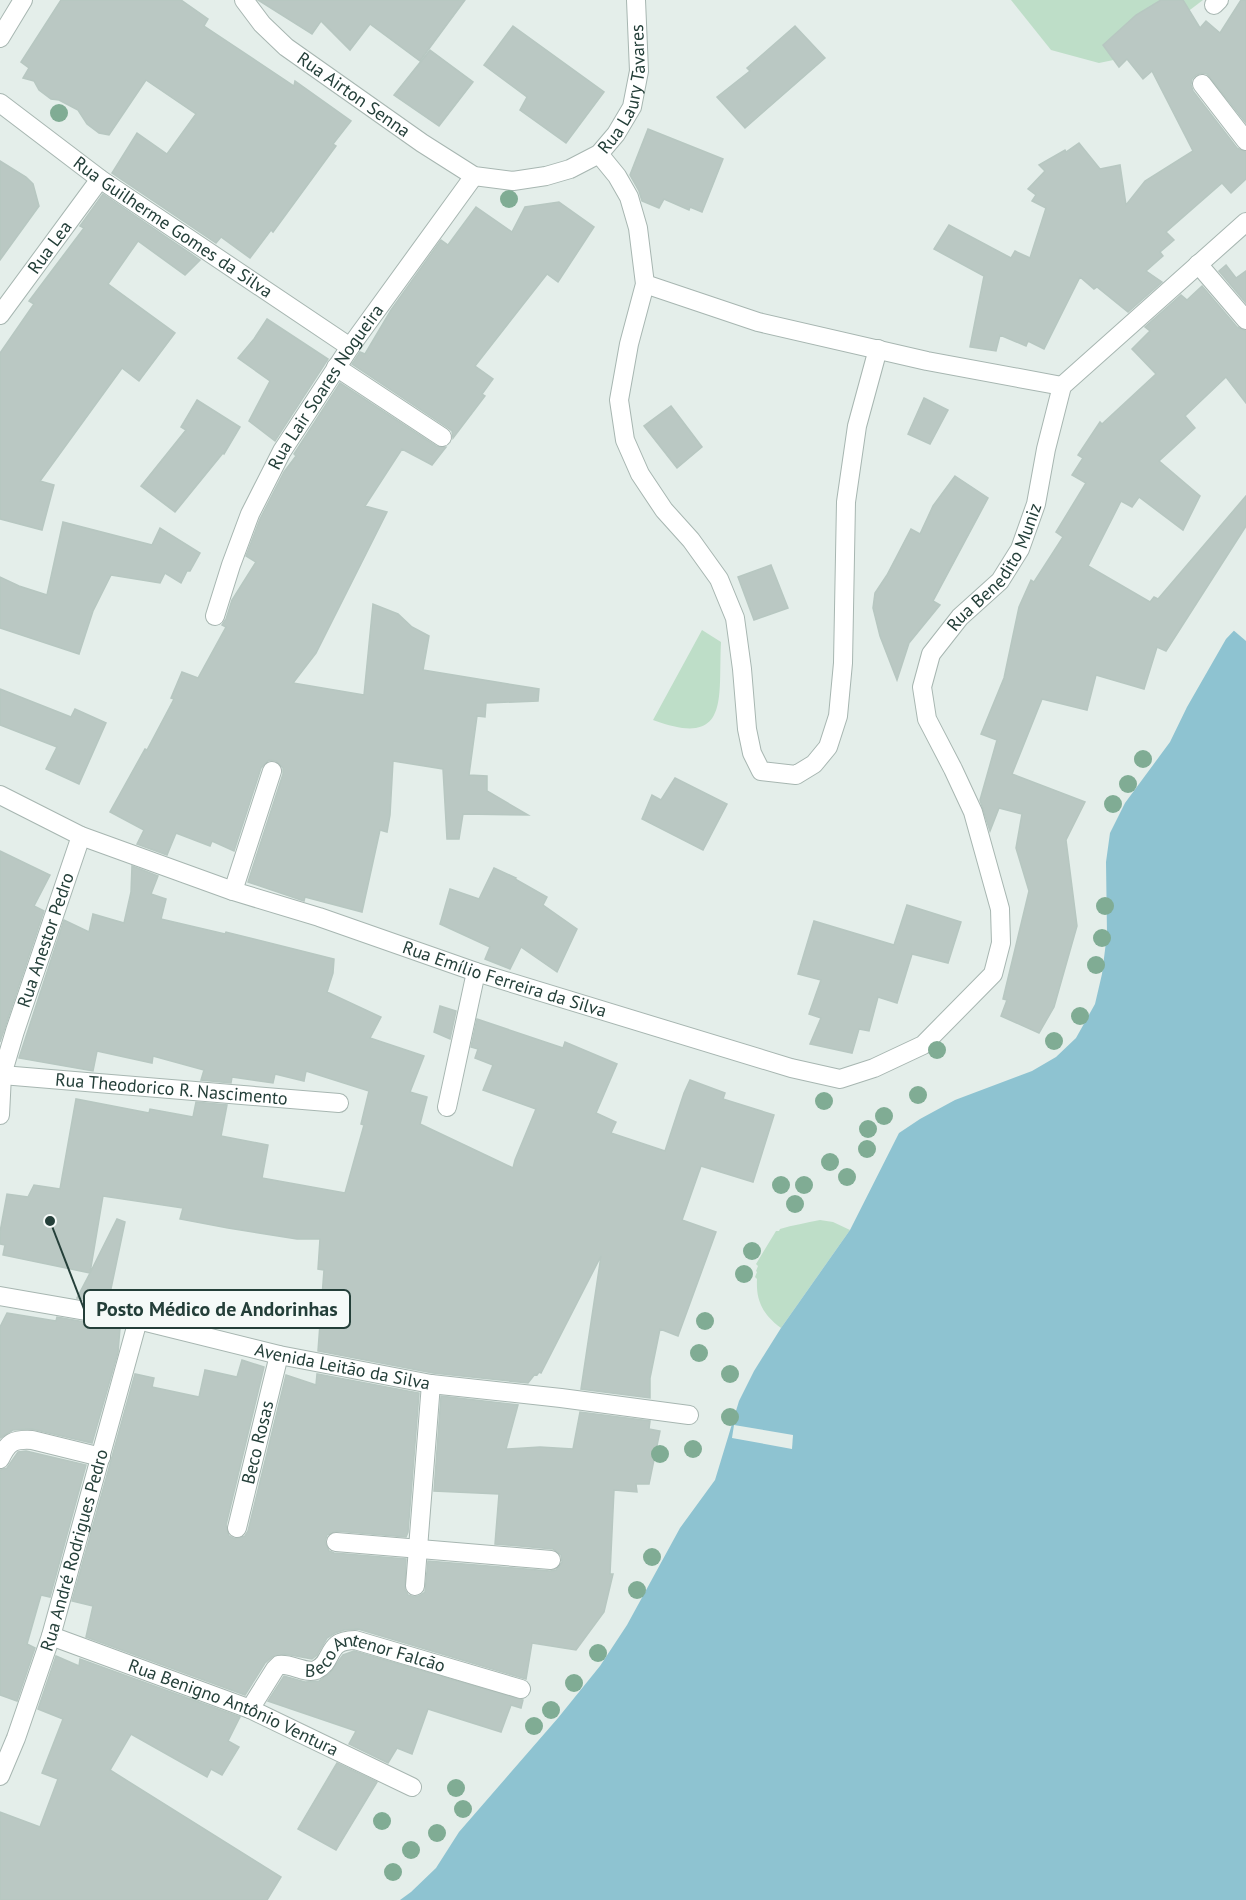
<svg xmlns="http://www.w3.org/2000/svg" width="1246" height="1900" font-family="'PT Sans',sans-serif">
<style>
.green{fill:#bedec8}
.water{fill:#8ec3d1}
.pier{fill:#e4eeea}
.building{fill:#bac8c3;stroke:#b7c7c1;stroke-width:1.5}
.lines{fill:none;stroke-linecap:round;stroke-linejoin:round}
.minor-casing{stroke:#a7b6b1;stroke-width:20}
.minor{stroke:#fff;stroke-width:18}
.tree{fill:#80ac94}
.labels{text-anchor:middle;stroke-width:5;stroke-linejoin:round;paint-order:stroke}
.street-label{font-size:18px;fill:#243f39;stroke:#f5faf8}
.leader{fill:none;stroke:#243f39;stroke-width:2}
.callout-dot{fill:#243f39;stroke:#f5faf8;stroke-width:2}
.callout{fill:#f5faf8;stroke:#243f39;stroke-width:2}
.callout-label{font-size:20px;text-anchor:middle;font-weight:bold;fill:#243f39}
</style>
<rect width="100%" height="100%" fill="#e4eeea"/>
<g class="green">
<path d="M1011,0H1203L1128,57L1099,63L1051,50Z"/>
<path d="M702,630L721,642C718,698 731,749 653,720Z"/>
<path d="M820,1220L833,1222L850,1230L781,1328C761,1313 756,1299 757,1279L755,1277L757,1272L756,1271L758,1266L756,1264L776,1231H779L780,1229C793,1225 806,1223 820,1220Z"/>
</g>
<path class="water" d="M1246,618V1900H400L411,1892L436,1868L459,1832L558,1718L600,1666L627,1625L680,1528L715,1480L739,1401L754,1371L781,1328L850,1230L899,1133L920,1119L955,1100L1032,1071L1056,1057L1076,1038L1095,1004L1102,974L1107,934L1106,862L1110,833L1125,803L1170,742L1187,707L1226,639Z"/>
<g class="pier">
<path d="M1244,615L1246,617V641L1232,629Z"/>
<path d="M734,1425L793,1435L792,1449L732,1438Z"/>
</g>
<g class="building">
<path d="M61,0H181L208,19L204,26L294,86L295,81L351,121L333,144L336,146L273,232L271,230L250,258L221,237L216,243L112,173L137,133L167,154L196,114L146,80L109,135L99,133L87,124L78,110L59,100L51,99L39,90L34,81L23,78L29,68L21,62Z"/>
<path d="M258,0H465L420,61L370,24L350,50L321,21L312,34Z"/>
<path d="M1161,0H1183L1200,28L1206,21L1220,33L1241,0H1246V123L1207,74L1201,73L1196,75L1192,79L1191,85L1193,91L1237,148L1246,152V179L1231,193L1222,183L1166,232L1174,240L1160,252L1163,256L1146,271L1162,282L1128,312L1097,287L1094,289L1080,277L1044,349L1028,341L1026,346L1000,335L996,351L970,347L984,276L934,249L949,225L1011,258L1015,251L1030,258L1046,208L1032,201L1036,195L1028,189L1045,171L1039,165L1065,150L1066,152L1079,143L1100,169L1120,165L1126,205L1145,181L1193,151L1152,71L1143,79L1127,59L1119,67L1103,45L1136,15Z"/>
<path d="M513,26L604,92L566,143L520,110L527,97L484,65Z"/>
<path d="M795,26L825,58L745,128L717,97L750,71L747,68Z"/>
<path d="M430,50L473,82L439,126L394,95Z"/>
<path d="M648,129L723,159L702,212L690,207L689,210L664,199L659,208L642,201L639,191L630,175Z"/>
<path d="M0,161L26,177L33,184L39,206L0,260Z"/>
<path d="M103,194L200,260L185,275L138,241L108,284L175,333L139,381L122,368L40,481L54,485L42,530L0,519V353L34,304L29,301L84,228L80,226Z"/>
<path d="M559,202L594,227L558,282L547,274L475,366L493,379L482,394L485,396L453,438L452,431L448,428L352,364L360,352L365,354L391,310L441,240L448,245L476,207L512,232L525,207Z"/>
<path d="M1226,265L1236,278L1246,271V303L1219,271Z"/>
<path d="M1202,286L1237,327L1246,331V403L1226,377L1185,416L1195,428L1159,461L1200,496L1183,530L1139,497L1132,507L1121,501L1088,566L1150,602L1154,597L1158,599L1246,496V526L1166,651L1157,647L1144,689L1096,675L1087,710L1042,699L1012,774L1085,802L1066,840L1077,926L1054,1007L1039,1033L1001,1016L1007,1000L1003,999L1029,891L1016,848L1022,814L999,808L990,831L980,800L997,740L981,734L1004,678L1019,607L1031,580L1034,582L1063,537L1056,532L1086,483L1072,475L1083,458L1078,455L1100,422L1102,424L1156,374L1132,349L1150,331L1145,327L1181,295L1187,300Z"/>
<path d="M267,319L328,359L275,441L249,421L270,381L238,358L254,339Z"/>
<path d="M340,383L436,446L446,447L432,465L402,449L365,506L387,512L316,653L293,683L364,695L373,604L398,614L412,627L429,636L423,670L539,689L538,701L486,703L485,717L477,716L469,775L487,776V791L528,815L463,814L459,839H447L443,769L393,761L390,815L387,832L380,830L362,912L305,897L304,901L248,882L283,774V768L276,761L269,760L261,768L234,851L212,841L210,846L176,833L167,855L137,844L144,830L110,812L145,749L147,750L174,699L171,698L182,672L198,678L226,627L222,625L226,619L232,600L256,562L246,556L260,519L284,472L296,456L294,454Z"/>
<path d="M924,398L948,410L930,444L908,434Z"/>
<path d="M197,400L240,427L224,454L223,453L175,512L141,486L186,430L181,427Z"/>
<path d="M671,406L702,447L677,468L644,426Z"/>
<path d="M955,476L988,498L933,601L940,605L909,643L897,680L880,636L873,608L875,593L887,575L911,529L920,534L933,506Z"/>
<path d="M63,522L152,545L160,528L200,553L190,571H187L181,583L165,573L160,583L111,575L93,611L79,654L0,628V577L19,586L47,595Z"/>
<path d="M771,565L788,608L754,620L738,577Z"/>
<path d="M0,689L71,717L75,709L106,723L79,784L46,769L57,747L0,725Z"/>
<path d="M675,778L727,804L703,850L642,819L652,795L661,800Z"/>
<path d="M0,851L50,875L34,906L44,911L0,1042Z"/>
<path d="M132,866L158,876L151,894L166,899L161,919L225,934L226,932L334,959L333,973L327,992L381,1017L370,1038L424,1056L410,1092L427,1097L420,1124L513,1168L515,1160L536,1109L483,1090L493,1065L475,1058L478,1049L471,1047L477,1019L563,1048L565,1042L617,1064L596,1113L616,1122L611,1133L665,1151L684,1093L690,1080L725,1093L723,1099L774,1115L753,1182L701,1166L682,1220L716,1232L678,1336L660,1329L650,1378V1398L581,1389L601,1256L541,1373L539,1372L537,1375L535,1374L528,1383L433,1373L318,1351L324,1270L318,1269L320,1239H297L228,1228L180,1219L183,1208L103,1196L90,1273L117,1219L125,1222L108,1303L77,1298L90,1273L3,1255L5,1245L0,1244V1232L7,1194L28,1197L34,1185L60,1189L76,1099L149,1113L150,1109L193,1117L196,1102L227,1105L221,1136L268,1145L262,1178L345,1193L364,1125L361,1124L369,1091L306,1071L304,1081L275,1074L273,1083L232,1077L231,1083L201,1080L204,1070L153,1056L152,1063L97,1051L93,1071L19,1058L64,920L89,932L93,914L124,923L131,892Z"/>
<path d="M494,868L516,878L515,879L547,897L543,905L577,929L557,972L521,947L510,969L485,959L490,947L440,924L450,889L479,899Z"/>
<path d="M907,905L961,922L948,963L912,954L897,1003L878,997L869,1031L859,1029L852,1053L810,1044L821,1018L809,1014L821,980L798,974L814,921L894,945Z"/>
<path d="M440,1006L456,1011L450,1039L434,1032Z"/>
<path d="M7,1313L56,1321L57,1317L120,1328L118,1352L92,1443L32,1429L13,1430L0,1438V1327Z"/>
<path d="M242,1360L264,1367L226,1525L229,1536L235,1539L245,1536L248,1531L286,1375L316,1385L317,1374L419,1393L408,1532L406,1537L336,1531L327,1535L325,1542L329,1551L334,1553L406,1559L405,1590L408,1595L414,1597L419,1596L425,1592L428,1561L550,1571L556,1570L562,1562L561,1555L553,1549L495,1544L499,1494L434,1491L441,1396L518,1405L506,1449L540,1447L573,1449L580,1412L650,1421L649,1429L660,1431L649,1484H636L637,1492L614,1490L610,1574H613L604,1612L576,1650L532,1643L526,1679L358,1629L344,1630L335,1633L327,1638L317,1655L312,1659L285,1654L272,1657L265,1663L245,1695L86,1637L93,1606L72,1601L135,1374L154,1378L152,1387L199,1397L205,1370L237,1377Z"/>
<path d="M26,1451L86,1465L50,1597L41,1595L27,1644L35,1648L17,1701L0,1695V1470L7,1468L18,1452Z"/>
<path d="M354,1651L523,1700L521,1708L511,1705L501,1732L428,1709L412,1754L397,1748L388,1763L349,1744L356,1731L268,1701L284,1676L305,1682L319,1681L330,1673L343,1655Z"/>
<path d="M56,1656L79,1666L80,1659L240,1717L228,1741L239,1747L222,1775L211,1769L207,1777L131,1734L110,1770L281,1877L267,1900H0V1812L40,1827L58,1779L42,1773L63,1719L38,1709Z"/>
<path d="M337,1763L377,1782L336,1850L298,1829Z"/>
</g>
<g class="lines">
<defs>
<g id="minor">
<path id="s1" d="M244,0L262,24L286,47L422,143L474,176L513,181L546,176L570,169L599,154L616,134L632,107L639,71L636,0"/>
<path d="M1214,5L1219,0"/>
<path d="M0,38L23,0"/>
<path d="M1202,84L1246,141"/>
<path id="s2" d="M0,103L100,179L350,347"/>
<path d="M599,154L617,176L629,197L638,228L645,284L629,344L619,400L625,440L640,474L664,510L691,540L719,579L735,618L742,669L747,729L752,753L761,771L796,775L814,764L828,747L838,716L843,663L846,502L857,426L878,349"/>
<path d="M1198,264L1246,320"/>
<path d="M645,284L758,322L927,361L1062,386"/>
<path id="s3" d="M0,315L100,179"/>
<path d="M336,367L442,437"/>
<path id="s4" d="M215,616L231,565L250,514L282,451L350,347L474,176"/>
<path id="s5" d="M0,795L81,836L233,891L319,917L476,972L791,1068L840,1079L874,1068L923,1045L993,974L1001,943L1000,909L973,812L953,769L927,719L922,687L931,654L960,617L1000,581L1020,549L1036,504L1046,449L1062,386L1246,222"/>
<path d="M233,891L272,771"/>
<path id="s6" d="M2,1075L339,1103"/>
<path d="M447,1107L476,972"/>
<path id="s7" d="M0,1115L2,1075L15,1031L81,836"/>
<path id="s8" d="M0,1296L138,1320L279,1355L431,1384L561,1398L689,1415"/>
<path d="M0,1459C8,1442 13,1439 32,1440L101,1457"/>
<path id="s9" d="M237,1528L279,1355"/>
<path d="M336,1542L551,1560"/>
<path d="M415,1586L431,1384"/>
<path id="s10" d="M51,1636L250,1709L412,1787"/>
<path id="s11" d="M250,1709L275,1669L279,1665C291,1663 305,1674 316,1670C335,1661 325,1640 355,1640L521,1689"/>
<path id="s12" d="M0,1776L16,1738L51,1636L138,1320"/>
</g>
</defs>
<use href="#minor" class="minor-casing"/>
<use href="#minor" class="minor"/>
</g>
<g class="tree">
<circle cx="59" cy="113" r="9"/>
<circle cx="509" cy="199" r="9"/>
<circle cx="1143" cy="759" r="9"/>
<circle cx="1128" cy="784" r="9"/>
<circle cx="1113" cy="804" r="9"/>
<circle cx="1105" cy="906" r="9"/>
<circle cx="1102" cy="938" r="9"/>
<circle cx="1096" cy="965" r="9"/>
<circle cx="1080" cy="1016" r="9"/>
<circle cx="1054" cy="1041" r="9"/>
<circle cx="937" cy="1050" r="9"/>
<circle cx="918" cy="1095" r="9"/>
<circle cx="824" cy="1101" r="9"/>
<circle cx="884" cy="1116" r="9"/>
<circle cx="868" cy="1129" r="9"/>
<circle cx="867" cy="1149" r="9"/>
<circle cx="830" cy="1162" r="9"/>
<circle cx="847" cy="1177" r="9"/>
<circle cx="781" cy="1185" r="9"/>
<circle cx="804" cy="1185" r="9"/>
<circle cx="795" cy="1204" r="9"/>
<circle cx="752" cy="1251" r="9"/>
<circle cx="744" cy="1274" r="9"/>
<circle cx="705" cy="1321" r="9"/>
<circle cx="699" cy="1353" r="9"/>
<circle cx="730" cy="1374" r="9"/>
<circle cx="730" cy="1417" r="9"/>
<circle cx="693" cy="1449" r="9"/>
<circle cx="660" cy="1454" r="9"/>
<circle cx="652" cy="1557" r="9"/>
<circle cx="637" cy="1590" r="9"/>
<circle cx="598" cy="1653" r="9"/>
<circle cx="574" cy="1683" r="9"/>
<circle cx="551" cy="1710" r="9"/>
<circle cx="534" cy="1726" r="9"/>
<circle cx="456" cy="1788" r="9"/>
<circle cx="463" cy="1809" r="9"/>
<circle cx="382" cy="1821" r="9"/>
<circle cx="437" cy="1833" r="9"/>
<circle cx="411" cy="1850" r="9"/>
<circle cx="393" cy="1872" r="9"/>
</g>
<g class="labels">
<g class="street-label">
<text dy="6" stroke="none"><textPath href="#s1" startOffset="494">Rua Laury Tavares</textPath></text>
<text dy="6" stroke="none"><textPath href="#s1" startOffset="146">Rua Airton Senna</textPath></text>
<text dy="6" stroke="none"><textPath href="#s2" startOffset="213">Rua Guilherme Gomes da Silva</textPath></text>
<text dy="6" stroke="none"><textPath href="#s3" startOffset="84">Rua Lea</textPath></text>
<text dy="6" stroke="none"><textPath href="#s4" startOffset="256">Rua Lair Soares Nogueira</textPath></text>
<text dy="6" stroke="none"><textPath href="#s5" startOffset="1524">Rua Benedito Muniz</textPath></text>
<text dy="6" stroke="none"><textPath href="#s7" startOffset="182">Rua Anestor Pedro</textPath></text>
<text dy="6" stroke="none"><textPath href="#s5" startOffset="538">Rua Emílio Ferreira da Silva</textPath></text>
<text dy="6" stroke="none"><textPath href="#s6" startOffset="170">Rua Theodorico R. Nascimento</textPath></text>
<text dy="6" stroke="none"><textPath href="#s8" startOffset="350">Avenida Leitão da Silva</textPath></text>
<text dy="6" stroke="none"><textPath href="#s9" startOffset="88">Beco Rosas</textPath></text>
<text dy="6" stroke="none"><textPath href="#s12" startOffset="238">Rua André Rodrigues Pedro</textPath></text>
<text dy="6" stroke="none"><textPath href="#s11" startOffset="158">Beco Antenor Falcão</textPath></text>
<text dy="6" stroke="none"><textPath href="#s10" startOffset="196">Rua Benigno Antônio Ventura</textPath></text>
</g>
</g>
<path class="leader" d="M50 1221L84 1309"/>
<circle class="callout-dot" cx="50" cy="1221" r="6"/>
<rect class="callout" x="84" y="1290" width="266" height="38" rx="6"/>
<g class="callout-label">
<text x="217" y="1316">Posto Médico de Andorinhas</text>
</g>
</svg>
